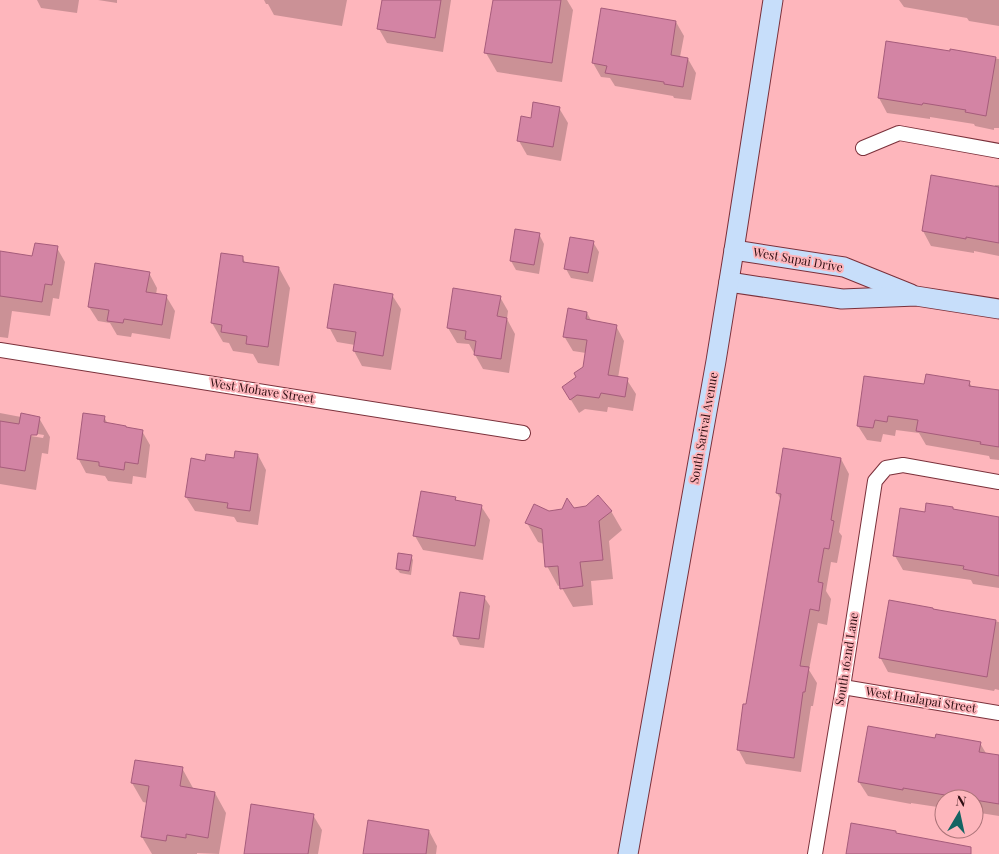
<svg xmlns="http://www.w3.org/2000/svg" width="999" height="854" font-family="'Playfair Display',serif">
<style>
.shadow{fill:#0003;fill-rule:evenodd}
.building{fill:#d384a4;stroke:#a65c7b}
.lines{fill:none;stroke-linecap:round;stroke-linejoin:round}
.street-casing{stroke:#7a303a;stroke-width:16}
.secondary-casing{stroke:#7a303a;stroke-width:21}
.street{stroke:#fff;stroke-width:14}
.secondary{stroke:#c7defa;stroke-width:19}
.labels{text-anchor:middle;stroke-width:4;stroke-linejoin:round;paint-order:stroke}
.street-label{font-size:12px;fill:#2f0f13;stroke:#feb6bc}
</style>
<rect width="100%" height="100%" fill="#feb6bc"/>
<g class="shadow">
<path d="M37,0H79L77,13L41,8Z"/>
<path d="M98,0H117V3Z"/>
<path d="M264,0H347L342,26L274,15L268,4H266Z"/>
<path d="M383,0H451L443,52L387,43L379,29Z"/>
<path d="M494,0H567L573,10L562,82L497,72L486,53Z"/>
<path d="M899,0H999V26L969,21L967,18L904,7Z"/>
<path d="M676,22L684,36L680,57L688,59L696,73L691,100L674,98L673,96L615,86L610,78L601,77L593,63Z"/>
<path d="M887,43L951,52V51L999,59V128H994V130L975,126L974,124L930,117V119L887,113L879,98Z"/>
<path d="M559,108L568,123L561,161L527,155L519,141L532,119Z"/>
<path d="M995,185H999V256L974,251V253L931,246L923,231L994,188Z"/>
<path d="M539,234L544,244L539,274L516,270L511,261Z"/>
<path d="M593,242L599,252L593,282L571,278L566,269Z"/>
<path d="M57,248L65,262L59,299L53,298L50,316L12,311L8,338L0,337V252L33,258Z"/>
<path d="M242,257L246,264L279,268L290,288L279,366L258,363L253,354L233,351L229,343L223,342L212,323Z"/>
<path d="M149,273L157,288L156,295L166,296L175,311L170,339L132,333L131,337L117,335L110,323L98,321L89,307Z"/>
<path d="M392,295L401,309L391,370L362,366L354,351L355,345L337,342L329,327Z"/>
<path d="M500,297L508,311L507,319L515,334L509,373L483,369L469,344L457,343L448,328Z"/>
<path d="M587,313L592,322L616,326L624,341L618,378L627,380L636,394L633,411L608,407L607,412L585,409L579,413L563,387L578,377L584,367L586,353L573,351L564,336Z"/>
<path d="M969,382L972,387L999,391V460L990,459L989,456L926,445L919,433L896,430L895,436L883,434L881,442L867,440L858,426L925,386Z"/>
<path d="M0,413L21,417L39,418L50,437L48,454L42,453L36,490L0,484ZM31,433L44,435L43,438L31,436Z"/>
<path d="M104,417L108,424L142,431L150,445L146,478L133,476L132,484L108,481L105,476L86,473L78,458Z"/>
<path d="M258,455L266,470L258,525L237,522L234,517L195,511L186,497L235,460Z"/>
<path d="M841,459L849,474L839,532L842,536L837,563L831,562L826,591L831,599L827,625L818,623L809,670L817,683L813,706H811L801,772L746,764L738,749L747,706L781,500L777,493Z"/>
<path d="M455,498L457,502L481,506L490,520L483,560L423,550L415,536Z"/>
<path d="M573,509L611,511L622,530L609,541L613,579L591,581L593,605L573,607L562,588L561,585L558,586L547,566L544,544L538,542L527,523L549,512Z"/>
<path d="M954,510L999,517V588L973,584L971,580L903,570L895,556L926,513Z"/>
<path d="M411,556L413,560L411,575L400,573L397,569Z"/>
<path d="M484,597L490,606L484,648L460,645L455,635Z"/>
<path d="M890,602L999,622V690L995,689L994,691L888,672L880,657Z"/>
<path d="M980,743L987,755L999,756V816L974,812V799H944V808L911,803V804L868,796L859,782Z"/>
<path d="M182,768L193,788V790L215,793L226,813L219,854L197,853V854H152L142,837L148,803L143,802L132,783Z"/>
<path d="M313,815L322,830L318,854H245Z"/>
<path d="M429,831L437,846L436,854H364Z"/>
</g>
<g class="building">
<path d="M382,0H441L435,38L377,29Z"/>
<path d="M493,0H561L552,63L484,53Z"/>
<path d="M601,8L676,21L671,55L688,58L683,87L664,84V82L605,73L607,66L592,63Z"/>
<path d="M886,41L950,51V49L996,57L986,116L965,112L966,110L923,103L922,105L878,98Z"/>
<path d="M533,102L560,107L553,147L517,141L521,116L531,118Z"/>
<path d="M931,175L999,187V243L966,237V239L922,231Z"/>
<path d="M515,229L540,233L534,265L510,261Z"/>
<path d="M570,237L594,241L588,273L564,269Z"/>
<path d="M35,243L58,246L52,285L45,284L42,302L0,296V251L32,256Z"/>
<path d="M221,253L243,256V262L279,267L268,347L246,344L247,336L221,332L222,325L211,323Z"/>
<path d="M95,263L150,272L146,292L167,295L162,325L124,319L123,323L107,321L109,310L88,307Z"/>
<path d="M334,284L393,294L383,356L353,351L356,332L327,328Z"/>
<path d="M453,288L501,296L497,316L507,318L501,359L474,355L476,341L465,339L466,331L447,328Z"/>
<path d="M568,308L587,312L586,319L617,325L608,375L628,378L625,397L601,393L599,398L577,395L570,400L562,387L576,377L574,373L583,367L587,340L563,337Z"/>
<path d="M926,374L970,381L969,386L999,390V447L980,444L981,442L916,431L918,420L888,416L887,422L875,420L873,428L857,426L864,376L924,384Z"/>
<path d="M21,413L40,417L37,435H31L25,471L0,467V421L19,424Z"/>
<path d="M83,413L105,416L104,422L126,426V427L143,430L138,464L125,462L124,470L99,466V462L77,459Z"/>
<path d="M783,448L841,458L831,520L834,521L829,549L824,548L818,582L823,583L819,611L810,609L800,666L809,667L805,692H803L794,758L737,750L743,704H746L781,494L776,493Z"/>
<path d="M235,451L258,454L250,511L227,508L228,503L185,497L191,458L205,461L206,454L234,458Z"/>
<path d="M421,491L456,497L455,500L482,505L475,546L413,536Z"/>
<path d="M598,495L612,511L599,521L603,560L580,562L583,586L560,589L558,566L545,567L542,529L525,523L534,504L549,511L562,509L567,498L574,508L586,506Z"/>
<path d="M926,503L953,507V509L999,517V576L963,569L964,566L893,556L900,508L925,512Z"/>
<path d="M398,553L412,555L409,571L396,569Z"/>
<path d="M460,592L485,596L479,639L453,636Z"/>
<path d="M889,600L933,608V609L996,620L987,677L879,658Z"/>
<path d="M868,726L935,738L936,734L981,742L979,752L999,755V804L903,788V790L858,782Z"/>
<path d="M135,760L183,767L180,786L215,792L208,838L186,834V838L167,835L166,841L141,837L149,786L131,783Z"/>
<path d="M251,804L314,814L308,854H244Z"/>
<path d="M368,820L429,830L426,854H363Z"/>
<path d="M851,823L896,831V833L971,847V854H846Z"/>
</g>
<g class="lines">
<defs>
<g id="street">
<path d="M863,148L899,133L999,151"/>
<path d="M0,350L523,433"/>
<path d="M843,687L999,713"/>
<path d="M815,854L843,687L875,481L886,468L903,465L999,482"/>
</g>
<g id="secondary">
<path d="M734,250L844,267L911,294"/>
<path d="M729,282L842,299L916,296L999,309"/>
<path d="M628,854L716,361L734,250L773,0"/>
</g>
</defs>
<use href="#street" class="street-casing"/>
<use href="#secondary" class="secondary-casing"/>
<use href="#street" class="street"/>
<use href="#secondary" class="secondary"/>
</g>
<g class="labels">
<g class="street-label">
<text transform="translate(798 260) rotate(10)" y="4">West Supai Drive</text>
<text transform="translate(262 391) rotate(9)" y="4">West Mohave Street</text>
<text transform="translate(704 428) rotate(-80)" y="4">South Sarival Avenue</text>
<text transform="translate(847 659) rotate(-81)" y="4">South 162nd Lane</text>
<text transform="translate(921 700) rotate(9)" y="4">West Hualapai Street</text>
</g>
</g>
<g transform="translate(959 814) rotate(9)"><circle r="24" fill="#feb6bc" stroke="#ab7378"/>
<path d="M0-4L9 19L0 12L-9 19Z" fill="#146463"/>
<text y="-8" font-size="14" font-weight="bold" text-anchor="middle" fill="#2f0f13">N</text>
</g>
</svg>
